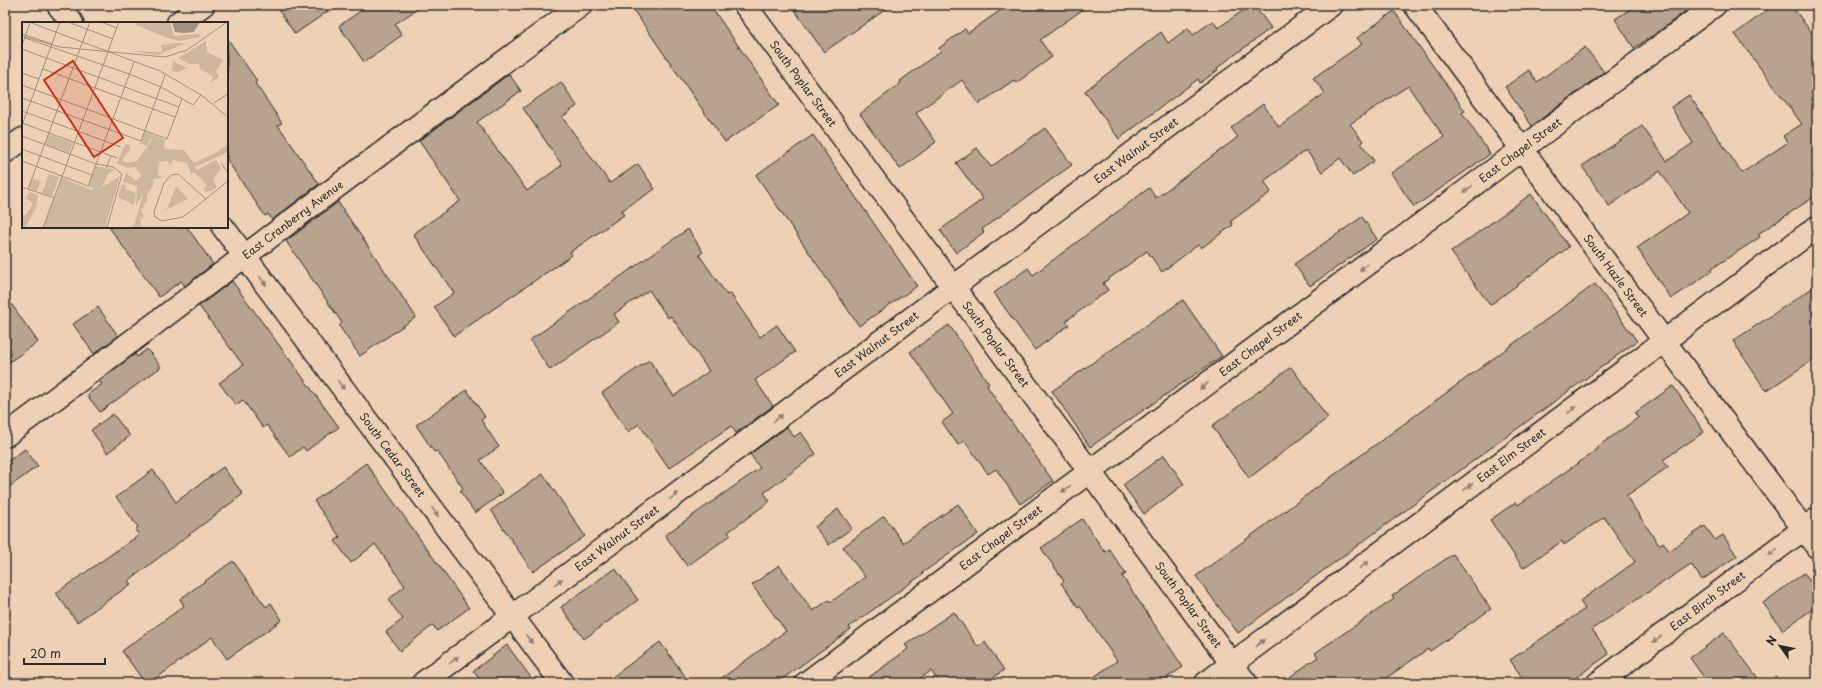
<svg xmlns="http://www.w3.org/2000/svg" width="1822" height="688" font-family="'Playpen Sans',sans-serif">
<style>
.building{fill:#b8a38f;stroke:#2b2b2b}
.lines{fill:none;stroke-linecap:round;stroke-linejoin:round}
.minor-casing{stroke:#2b2b2b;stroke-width:25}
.major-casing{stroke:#2b2b2b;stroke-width:25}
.minor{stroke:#eed1b5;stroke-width:22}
.major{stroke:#eed1b5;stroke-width:22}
.oneway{fill:#8c7e70}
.labels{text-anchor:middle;stroke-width:3;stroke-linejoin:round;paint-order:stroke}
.street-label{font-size:11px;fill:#2b2b2b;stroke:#eed1b5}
.inset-road{fill:none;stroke:#a08f7e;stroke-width:1}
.view{fill:#c8321e;fill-opacity:0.15;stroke:#c8321e;stroke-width:2}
.inset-edge{fill:none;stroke:#2b2b2b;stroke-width:2}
</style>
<rect width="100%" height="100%" fill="#eed1b5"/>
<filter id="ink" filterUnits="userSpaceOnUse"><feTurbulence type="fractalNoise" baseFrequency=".025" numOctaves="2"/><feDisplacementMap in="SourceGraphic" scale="8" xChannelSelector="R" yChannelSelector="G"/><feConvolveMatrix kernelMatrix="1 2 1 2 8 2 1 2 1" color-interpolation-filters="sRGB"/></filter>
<g filter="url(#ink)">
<g class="building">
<path d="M275,5H337L295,34Z"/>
<path d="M369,5H423L395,24L402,35L364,62L339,26Z"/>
<path d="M630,5H710L779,105L725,142Z"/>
<path d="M791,5H892L824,52Z"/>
<path d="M1008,5H1089L1040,40L1052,57L1016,83L1014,80L979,104L962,80L916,113L936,142L900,169L860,114L901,83L900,81L941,51L939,48L965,29L968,33Z"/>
<path d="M1251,5H1254L1271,28L1217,68L1218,70L1200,83L1198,79L1119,139L1085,91L1161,32L1168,43L1188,28L1193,35L1213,21L1218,28Z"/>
<path d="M1637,5H1693L1658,32L1634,48L1615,19Z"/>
<path d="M1774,5H1791L1817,40V195L1758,234L1760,237L1711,269L1712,271L1671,299L1637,248L1688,213L1660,171L1609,206L1582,166L1642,126L1667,161L1693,143L1671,107L1689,95L1742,173L1787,143L1783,136L1802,124L1735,34Z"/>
<path d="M1394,11L1465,111L1462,113L1490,154L1414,207L1391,173L1444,137L1408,86L1350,124L1363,141L1361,143L1374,161L1353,176L1340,158L1322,172L1306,150L1264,181L1271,192L1231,221L1233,225L1201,248L1198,245L1162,272L1147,251L1103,283L1108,290L1066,321L1069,325L1035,350L994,293L1028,268L1033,275L1149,188L1156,198L1238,137L1231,128L1263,104L1279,127L1325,93L1313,78L1362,44L1357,38Z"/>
<path d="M227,38L257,81L255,83L282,123L278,125L319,184L272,220L268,214L265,216L227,160Z"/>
<path d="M1585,47L1604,72L1532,126L1505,87L1529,70L1537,82Z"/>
<path d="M509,74L521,91L477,122L527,191L562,165L523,108L561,82L577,106L562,117L610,183L638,164L655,189L621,211L624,215L570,252L572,255L454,336L434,307L454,293L413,234L460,201L419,141Z"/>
<path d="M1045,128L1072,165L982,229L984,232L956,253L940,230L983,199L956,163L977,148L991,167Z"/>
<path d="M813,135L917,286L859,326L756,175Z"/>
<path d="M1531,194L1569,247L1490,305L1451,252Z"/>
<path d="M338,202L416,317L360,356L339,326L342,323L286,241Z"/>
<path d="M1362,217L1377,239L1310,286L1294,264Z"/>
<path d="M109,227H187L213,264L185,286L181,281L159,297Z"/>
<path d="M688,229L703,252L699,255L727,295L730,293L760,337L777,325L795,352L755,380L773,406L736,433L731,426L669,468L639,424L628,432L602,393L649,360L674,396L709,371L671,316L668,318L649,290L614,314L619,322L550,370L530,340Z"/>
<path d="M232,281L339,427L306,451L303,447L290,457L267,425L263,428L243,400L236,405L219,383L243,365L199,306Z"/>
<path d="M1595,284L1637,341L1238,633L1196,576Z"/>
<path d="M1817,285V357L1766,391L1733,341Z"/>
<path d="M5,295L38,342L5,365Z"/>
<path d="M1183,300L1222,356L1090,447L1052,391Z"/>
<path d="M98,307L118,336L94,354L73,324Z"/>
<path d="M949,325L989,384L987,386L1005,413L1053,481L1020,504L996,469L988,474L965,441L958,445L942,422L953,414L910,352Z"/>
<path d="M147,349L161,367L100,412L87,395L102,384L99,381L135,354L137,357Z"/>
<path d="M1291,367L1328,418L1249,478L1212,426Z"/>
<path d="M1673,386L1704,432L1663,460L1668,467L1626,496L1659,545L1663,542L1669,551L1705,526L1715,540L1723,535L1737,556L1702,580L1691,564L1592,629L1609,654L1568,683H1526L1510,660L1585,609L1580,601L1635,562L1604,517L1564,545L1562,541L1523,568L1490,520L1516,502L1518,505L1598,449L1597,447L1638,418L1635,413Z"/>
<path d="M467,390L485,417L481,420L499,447L480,460L503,493L475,513L460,491L463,488L437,451L434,452L416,425Z"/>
<path d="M113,414L130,436L107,453L91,430Z"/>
<path d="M787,427L794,437L801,432L816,454L764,493L770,501L728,532L731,535L687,566L665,535L760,468L750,454Z"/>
<path d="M25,449L38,466L5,490V463Z"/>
<path d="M1164,455L1184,484L1144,514L1123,485Z"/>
<path d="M366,463L469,608L437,631L433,625L400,651L386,632L403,619L388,600L405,586L375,544L351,563L335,541L340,537L314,501Z"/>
<path d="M223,467L243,494L128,581L131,584L77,622L56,593L139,535L135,530L138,527L116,497L153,470L176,502Z"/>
<path d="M543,474L585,536L533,572L491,510Z"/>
<path d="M958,504L978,534L922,573L923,574L849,627L851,629L777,683H715L786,631L752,585L779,565L813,611L829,600L831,602L865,577L843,547L884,516L903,543Z"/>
<path d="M838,509L852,528L829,545L815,527Z"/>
<path d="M1082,519L1105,552L1109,549L1126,574L1122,576L1183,667L1159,683H1085L1117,661L1080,606L1078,607L1061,583L1064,581L1041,548Z"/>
<path d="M1453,554L1491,609L1430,651L1428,649L1379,683H1281L1318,657L1315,653L1394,599L1392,596Z"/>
<path d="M233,561L266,607L271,603L282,620L227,659L212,637L150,683H145L122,651L184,606L180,599Z"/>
<path d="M615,568L638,600L584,639L561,607Z"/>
<path d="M1804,573L1817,591V606L1783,630L1763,603Z"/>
<path d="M954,612L978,647L985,642L1004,670L985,683H940L931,671L913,683H861L908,649L905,645Z"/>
<path d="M1724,633L1752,670L1761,683H1708L1690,658Z"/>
<path d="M660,642L690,683H604Z"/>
<path d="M507,645L535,683H483L473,671Z"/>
</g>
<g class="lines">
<defs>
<g id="minor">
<path d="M58,5L72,23"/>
<path id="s1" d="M1415,5L1817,547"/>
<path d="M178,23L203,5"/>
<path d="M5,152L23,139"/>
<path id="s2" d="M223,227L562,683"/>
<path id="s3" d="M5,436C197,293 387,147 581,5"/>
<path id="s4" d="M423,683L1331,5"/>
<path id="s5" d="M806,683L1715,5"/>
<path id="s6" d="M1206,683L1817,227"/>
<path id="s7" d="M1598,683L1817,519"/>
</g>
<g id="major">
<path id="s8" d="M745,5L1246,683"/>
</g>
</defs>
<use href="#minor" class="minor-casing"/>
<use href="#major" class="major-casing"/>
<use href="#minor" class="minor"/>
<use href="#major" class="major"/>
</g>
<defs><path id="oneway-solid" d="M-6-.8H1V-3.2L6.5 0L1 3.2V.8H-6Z"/></defs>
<g class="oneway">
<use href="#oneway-solid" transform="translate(1468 189) rotate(143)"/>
<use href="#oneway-solid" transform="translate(1364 267) rotate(143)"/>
<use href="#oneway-solid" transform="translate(263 281) rotate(53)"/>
<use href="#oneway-solid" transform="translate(341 385) rotate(53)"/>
<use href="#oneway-solid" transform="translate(1204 386) rotate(143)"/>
<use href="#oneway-solid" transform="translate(1572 410) rotate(-37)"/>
<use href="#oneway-solid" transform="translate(778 418) rotate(-37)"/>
<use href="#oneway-solid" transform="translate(1468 487) rotate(-37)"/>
<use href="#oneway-solid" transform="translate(1066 489) rotate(143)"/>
<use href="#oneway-solid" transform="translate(674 496) rotate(-37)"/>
<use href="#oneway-solid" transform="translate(435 512) rotate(53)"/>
<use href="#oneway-solid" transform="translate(1773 552) rotate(143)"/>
<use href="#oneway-solid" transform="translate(1364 565) rotate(-37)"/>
<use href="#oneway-solid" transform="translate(558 582) rotate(-37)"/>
<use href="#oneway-solid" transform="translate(529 639) rotate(53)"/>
<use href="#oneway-solid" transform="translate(1657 639) rotate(143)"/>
<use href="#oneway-solid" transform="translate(1260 643) rotate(-37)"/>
<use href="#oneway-solid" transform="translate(454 660) rotate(-37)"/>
</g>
</g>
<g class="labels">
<g class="street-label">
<text dy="4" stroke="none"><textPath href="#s8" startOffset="98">South Poplar Street</textPath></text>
<text dy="4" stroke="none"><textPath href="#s4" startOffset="890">East Walnut Street</textPath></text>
<text dy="4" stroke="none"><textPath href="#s5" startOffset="891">East Chapel Street</textPath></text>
<text dy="4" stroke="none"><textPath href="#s3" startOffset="360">East Cranberry Avenue</textPath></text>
<text dy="4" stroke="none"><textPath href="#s1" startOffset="337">South Hazle Street</textPath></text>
<text dy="4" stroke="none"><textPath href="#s4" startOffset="566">East Walnut Street</textPath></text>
<text dy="4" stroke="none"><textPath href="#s8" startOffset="422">South Poplar Street</textPath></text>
<text dy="4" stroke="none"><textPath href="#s5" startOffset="567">East Chapel Street</textPath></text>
<text dy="4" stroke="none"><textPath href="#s2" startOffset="284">South Cedar Street</textPath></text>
<text dy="4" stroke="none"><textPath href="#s6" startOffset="381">East Elm Street</textPath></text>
<text dy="4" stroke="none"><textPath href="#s4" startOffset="242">East Walnut Street</textPath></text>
<text dy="4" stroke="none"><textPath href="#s5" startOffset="243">East Chapel Street</textPath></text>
<text dy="4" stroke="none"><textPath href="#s7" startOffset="137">East Birch Street</textPath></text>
<text dy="4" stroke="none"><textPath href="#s8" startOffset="746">South Poplar Street</textPath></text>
</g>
</g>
<g transform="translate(22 22)">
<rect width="206" height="206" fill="#eed1b5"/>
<path d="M116,0H148L152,14L177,12L178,15L158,19L145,16L114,3ZM184,19L185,30L201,38L194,49L197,55L189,61L191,54L178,47L177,42H167L156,36ZM153,21H164L136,33L107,29L140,30L139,23ZM151,39L165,46L156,50L150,49ZM150,109L142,120L143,127L162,128L172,141L195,130L206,122V130L173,145L175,148L194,138L199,147L191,157L195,166L184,170L181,167L185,163L172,150L169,152L165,141L151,138L148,144L146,139L137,140L136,153L141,156L132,157L131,164L125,173V179L121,184L124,187L121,186L119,189L122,194L118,198L120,206H111L122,170L114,184L115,164L101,160L104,151L114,159L120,154L113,145L106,146L95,141L103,122L108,123V128L100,138L106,141L115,139L130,118L129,116L125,124L118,121L123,110L143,118ZM27,112L51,121L47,131L23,122ZM74,144L93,148L87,151L80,164L75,166L82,164L98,154L83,206H21L40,156L69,168L73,166L66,165ZM27,152L37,155L30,175L20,171ZM10,156L19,159L15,169L6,166ZM100,162L104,163L103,167L114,171L112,183L96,175ZM154,164L166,177L139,190L146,185ZM8,170L16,173L14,186L4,204L6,206H0V192L4,193L11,182L4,176Z" fill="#cfb69f"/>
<path d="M150,0H178L172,10L161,11L153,10Z" fill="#a49181"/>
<path class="inset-road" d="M7,0L138,49L179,73L206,95M46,0L91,17M79,0L95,6M0,12L30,22M0,14L38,25L143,35L165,28L205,0M3,16L107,52L139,65L171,83L179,73M0,23L8,1M0,27L157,85M86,29L97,0M21,47L153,95M0,51L17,57M0,63L145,117L160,77M0,76L119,119L143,53M192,81L206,72M0,89L99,125M0,101L95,136M0,103L38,0M0,114L74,142L91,145L100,152L85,206M0,127L70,153M0,139L66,164L112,40M199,141L206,151M84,146L89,134M0,165L32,176M6,167L68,0M184,177L156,152L149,153L142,161L132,190L133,195L140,199L161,195L184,177L206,159M21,206L86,30"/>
<path class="view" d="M51,39L101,116L72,135L22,58Z"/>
<rect width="206" height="206" class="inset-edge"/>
</g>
<rect width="1822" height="688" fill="none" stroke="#eed1b5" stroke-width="20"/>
<rect x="10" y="10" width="1802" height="668" fill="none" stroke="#2b2b2b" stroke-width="1.5" filter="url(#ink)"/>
<g transform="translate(1780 646) rotate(303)" stroke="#eed1b5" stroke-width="3" paint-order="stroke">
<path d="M0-3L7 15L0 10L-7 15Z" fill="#2b2b2b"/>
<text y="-6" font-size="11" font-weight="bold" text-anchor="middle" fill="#2b2b2b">N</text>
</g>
<path d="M24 658v6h81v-6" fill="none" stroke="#2b2b2b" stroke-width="2"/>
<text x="30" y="658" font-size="12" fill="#2b2b2b" stroke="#eed1b5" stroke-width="3" paint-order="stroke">20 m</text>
</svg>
